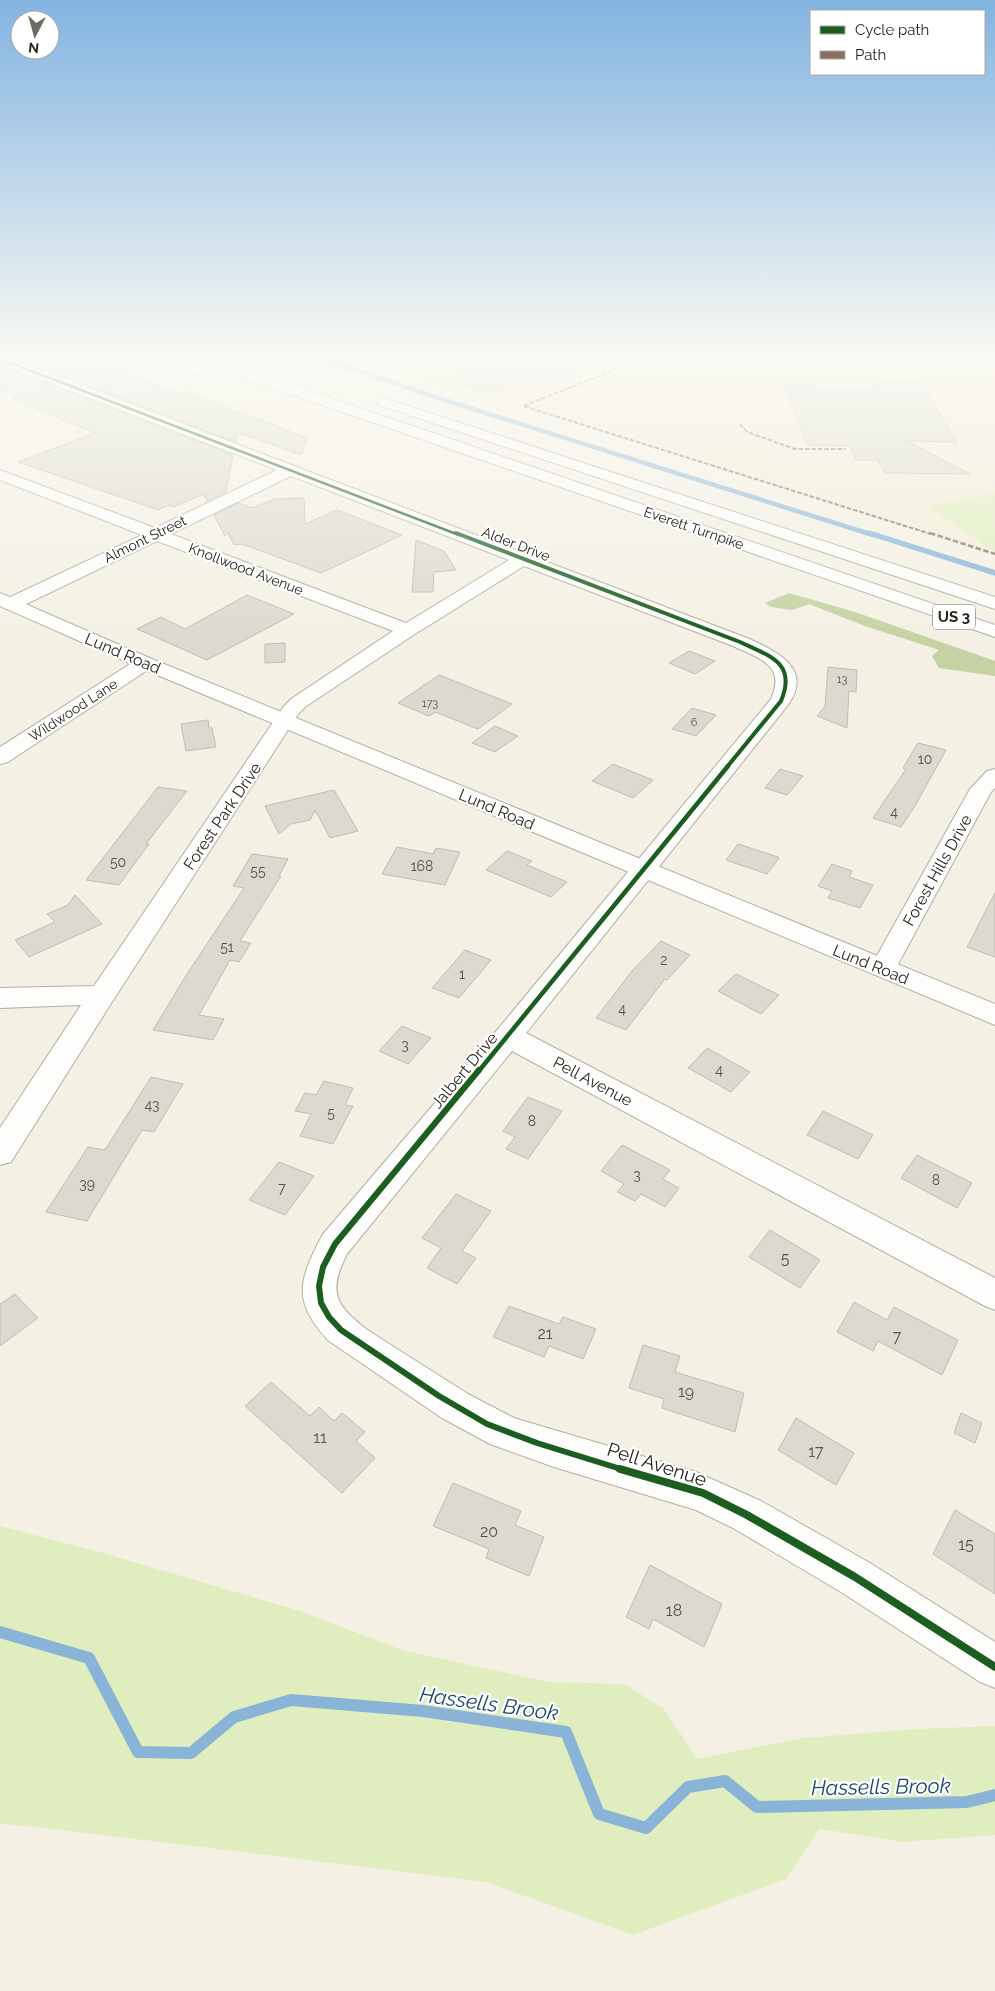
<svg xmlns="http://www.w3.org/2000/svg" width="995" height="1991" font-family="Raleway,sans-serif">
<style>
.built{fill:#f2eed7}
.green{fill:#e0eebf}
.forest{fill:#c5d3a4}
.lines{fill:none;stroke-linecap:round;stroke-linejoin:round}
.stream-far2{stroke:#8ab4d7;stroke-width:4.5}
.stream-far1{stroke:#8ab4d7;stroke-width:5.5}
.stream{stroke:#8ab4d7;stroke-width:12}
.building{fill:#dcdad0;stroke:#bfbcb2}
.street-casing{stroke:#b0aea4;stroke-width:2}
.secondary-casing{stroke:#b0aea4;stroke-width:2}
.highway-casing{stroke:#b0aea4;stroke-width:2}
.street{fill:#fdfdfb;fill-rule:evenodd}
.secondary{fill:#fdfdfb;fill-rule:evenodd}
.highway{fill:#fdfdfb;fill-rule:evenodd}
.quiet-far1{stroke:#8d6e63;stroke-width:2;stroke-dasharray:4.5 2;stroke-linecap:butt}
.quiet{stroke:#8d6e63;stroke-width:2.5;stroke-dasharray:5.5 2.5;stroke-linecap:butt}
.cycleway-far4-casing{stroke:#fff;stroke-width:4.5}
.cycleway-far3-casing{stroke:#fff;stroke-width:6}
.cycleway-far2-casing{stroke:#fff;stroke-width:8}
.cycleway-far1-casing{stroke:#fff;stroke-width:9}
.cycleway-casing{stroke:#fff;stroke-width:11}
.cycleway-far4{stroke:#1b5e20;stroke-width:2.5}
.cycleway-far3{stroke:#1b5e20;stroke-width:4}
.cycleway-far2{stroke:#1b5e20;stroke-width:4.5}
.cycleway-far1{stroke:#1b5e20;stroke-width:6}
.cycleway{stroke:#1b5e20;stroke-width:8}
.labels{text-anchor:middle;stroke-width:4.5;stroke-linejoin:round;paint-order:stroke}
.far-number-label{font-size:11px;fill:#545249}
.far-street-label{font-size:14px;fill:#26251c;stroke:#fff}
.number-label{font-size:14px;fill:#545249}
.shield{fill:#fff;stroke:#676660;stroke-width:1}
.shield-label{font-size:15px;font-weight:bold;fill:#26251c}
.street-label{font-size:16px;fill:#26251c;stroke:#fff}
.near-number-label{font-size:16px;fill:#545249}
.near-street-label{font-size:19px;fill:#26251c;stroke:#fff}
.near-water-label{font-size:21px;font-style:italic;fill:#19466b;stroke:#fff}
</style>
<rect width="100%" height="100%" fill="#f4f1e4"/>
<path class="built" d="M341,356H995V555L516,406L510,409Z"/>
<g class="green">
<path d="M995,493V553L929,506Z"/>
<path d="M0,1526L107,1554L300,1611L405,1651L549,1682L624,1684L663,1708L698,1759L803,1738L916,1729L995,1726V1835L903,1842L820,1829L786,1879L633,1935L486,1882L37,1827L0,1824Z"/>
</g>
<path class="forest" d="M789,593L855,612L995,661V676L939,668L932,656L939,650L865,626L809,604L792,610L771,607L765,603Z"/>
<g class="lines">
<path class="stream-far2" d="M313,356L454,403L873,535"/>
<path class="stream-far1" d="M869,533L995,573"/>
<path class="stream" d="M0,1632L89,1658L138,1752L191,1753L234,1717L291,1700L423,1711L566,1732L599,1814L646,1828L688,1787L725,1781L757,1807L967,1802L995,1795"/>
</g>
<g class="building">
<path d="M11,356H79L178,393L185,391L307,438L301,455L237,432L236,442Z"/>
<path d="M456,356H611V357L549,383L513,384L515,389L476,391L474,386H465Z"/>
<path d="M0,366L233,455L226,492L207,501L203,494L174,507L169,505L158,510L18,462L95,433L13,399L20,397L0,390Z"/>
<path d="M875,382L920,383L957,442L906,441L970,474L885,473L878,460H856L850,446L808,445L784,385H813L815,388H878Z"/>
<path d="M304,498L305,524L337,510L402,535L321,573L242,544L234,545L228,533L225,536L214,515L239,503L252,508L275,499Z"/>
<path d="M416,540L444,551L456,570L434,572L433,592H412Z"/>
<path d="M247,595L294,614L207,660L137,629L161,617L185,629Z"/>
<path d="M285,643V662L265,663V644Z"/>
<path d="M689,651L715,661L695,674L669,663Z"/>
<path d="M828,667L857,670L856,692L849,691L847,728L817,716L825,706Z"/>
<path d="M439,675L512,704L478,729L435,712L429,716L398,703Z"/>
<path d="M692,708L716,715L696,736L672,729Z"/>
<path d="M208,720L209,728H212L216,747L186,751L181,724Z"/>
<path d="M495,726L518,736L495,752L472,743Z"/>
<path d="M918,743L946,750L915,806L901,827L873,818L906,769L903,768Z"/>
<path d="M613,764L653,780L633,798L592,781Z"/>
<path d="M780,769L803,776L787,795L765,788Z"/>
<path d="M158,787L187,791L146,844H149L119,885L86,880Z"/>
<path d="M334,790L358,831L330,838L315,810L310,820L291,824L279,834L265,806Z"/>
<path d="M738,844L778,857L779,858L767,874L726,860Z"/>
<path d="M397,847L433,854L436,848L460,852L445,885L382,874Z"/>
<path d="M507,851L532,861L527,865L567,882L551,897L486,870Z"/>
<path d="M252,854L288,859L279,876H281L240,941L251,943L239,962L230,960L199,1015L224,1019L213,1040L153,1030L187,974L244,888L233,886Z"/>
<path d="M832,864L852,871L849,877L873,885L860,908L828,898L832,891L818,886Z"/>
<path d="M995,893V957L967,947Z"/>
<path d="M75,895L102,924L29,957L15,940L55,922L47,914L68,905Z"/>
<path d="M661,941L690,955L667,980L665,979L626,1030L596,1018L632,971Z"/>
<path d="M465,950L491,960L459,998L432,988Z"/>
<path d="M736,974L779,995L761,1014L718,991Z"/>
<path d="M402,1026L431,1038L408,1064L379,1051Z"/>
<path d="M707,1048L750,1072L731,1092L688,1068Z"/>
<path d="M151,1077L183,1084L154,1132L142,1130L87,1221L46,1212L88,1147L105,1150Z"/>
<path d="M324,1081L353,1088L345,1105L353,1106L333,1144L300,1136L311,1114L295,1111L305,1093L316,1095Z"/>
<path d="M528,1097L562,1111L528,1159L506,1149L515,1137L503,1131Z"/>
<path d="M823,1111L873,1135L858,1159L807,1135Z"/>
<path d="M622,1145L670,1170L663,1179L679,1188L665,1207L641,1194L635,1201L617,1192L624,1184L601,1171Z"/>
<path d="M917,1155L972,1183L957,1208L901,1178Z"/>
<path d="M279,1162L314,1176L285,1215L249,1200Z"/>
<path d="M456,1194L491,1211L462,1251L476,1258L457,1284L427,1268L441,1248L422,1238Z"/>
<path d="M770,1230L820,1260L800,1288L749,1257Z"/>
<path d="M15,1294L38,1318L0,1346V1304Z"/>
<path d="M854,1302L887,1320L894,1307L958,1340L942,1375L878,1341L873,1351L837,1332Z"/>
<path d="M509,1306L559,1324L563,1317L596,1329L583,1359L549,1346L544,1357L493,1337Z"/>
<path d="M643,1345L680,1356L675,1372L744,1393L735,1432L662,1408L664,1399L629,1388Z"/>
<path d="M271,1382L310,1416L319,1407L334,1421L342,1413L365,1432L356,1441L375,1458L342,1493L245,1406Z"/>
<path d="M961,1413L982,1423L975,1443L954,1433Z"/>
<path d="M796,1418L854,1453L836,1485L778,1450Z"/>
<path d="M453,1483L521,1511L515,1525L544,1537L529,1576L486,1558L489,1549L433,1526Z"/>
<path d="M955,1510L995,1534V1594L933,1554Z"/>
<path d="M650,1565L722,1604L704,1647L653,1619L649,1629L626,1617Z"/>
</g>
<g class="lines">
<defs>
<g id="street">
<path d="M0,356H5L747,638C776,651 814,668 788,705L526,1033L995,1278V1310L983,1305L512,1051L347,1254C327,1293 336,1306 369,1331L468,1394L514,1418L696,1472L761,1501L870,1563L995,1642V1688L980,1682L841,1592L733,1528L696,1510L554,1467L490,1444L442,1418L329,1341C291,1301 299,1279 323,1234L498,1029L771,699C786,665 760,659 733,646L524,566L415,634L305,707L299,713L112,1002L11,1162L0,1165V1128L81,1005L0,1008V988L94,986L284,706L291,699L393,631L157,541L18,608L11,610L4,608L2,604L4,600L142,535L0,480V470L155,528L277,470L0,364ZM291,476L509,560L406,623L171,534Z"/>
<path d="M145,657L152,659L155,663L152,667L8,762L0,764V747L138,659Z"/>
<path d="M995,769V788L991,792L896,968L893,974L883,977L873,974L870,968L970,789L987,771Z"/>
</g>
<path id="secondary" d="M0,593L152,659L995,1004V1025L138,667L0,606Z"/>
<g id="highway">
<path d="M149,356H169L218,372L220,375L213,379L208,378L150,359Z"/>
<path d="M188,356H208L995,625V637L189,359Z"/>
<path d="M384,398L995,597V609L379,405L377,402Z"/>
</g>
</defs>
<use href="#street" class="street-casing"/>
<use href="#secondary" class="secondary-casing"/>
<use href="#highway" class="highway-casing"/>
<use href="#street" class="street"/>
<use href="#secondary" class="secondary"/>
<use href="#highway" class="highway"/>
<g class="quiet-far1">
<path d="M648,356L625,363L613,371L523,406L934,535"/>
<path d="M740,424L747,432L795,449H845"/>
</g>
<path class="quiet" d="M930,533L995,554"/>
<defs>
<path id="cycleway-far4" d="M0,359L459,535"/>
<path id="cycleway-far3" d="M456,533L740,642C770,656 797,663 781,701L727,767"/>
<path id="cycleway-far2" d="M478,1072L728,766"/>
<path id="cycleway-far1" d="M479,1070L335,1244L323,1267L319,1286L321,1303L329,1317L341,1330L439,1396L487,1424L537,1443L624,1470"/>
<path id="cycleway" d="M620,1469L703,1493L747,1515L855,1577L995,1667"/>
</defs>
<use href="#cycleway-far4" class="cycleway-far4-casing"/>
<use href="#cycleway-far3" class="cycleway-far3-casing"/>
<use href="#cycleway-far2" class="cycleway-far2-casing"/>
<use href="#cycleway-far1" class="cycleway-far1-casing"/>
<use href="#cycleway" class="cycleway-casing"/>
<use href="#cycleway-far4" class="cycleway-far4"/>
<use href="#cycleway-far3" class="cycleway-far3"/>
<use href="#cycleway-far2" class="cycleway-far2"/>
<use href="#cycleway-far1" class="cycleway-far1"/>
<use href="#cycleway" class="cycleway"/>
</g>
<linearGradient id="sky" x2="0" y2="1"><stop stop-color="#82b4e1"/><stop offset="0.56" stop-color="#faf9f3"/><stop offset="1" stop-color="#faf9f3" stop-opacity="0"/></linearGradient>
<rect width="995" height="635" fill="url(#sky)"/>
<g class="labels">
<g class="far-number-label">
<text x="842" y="683">13</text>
<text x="430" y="707">173</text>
<text x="694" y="726">6</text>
</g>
<g class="far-street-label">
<text transform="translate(694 528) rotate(19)" y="5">Everett Turnpike</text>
<text transform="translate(145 539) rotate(-26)" y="5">Almont Street</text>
<text transform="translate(516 544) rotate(21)" y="5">Alder Drive</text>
<text transform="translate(246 569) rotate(21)" y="5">Knollwood Avenue</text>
<text transform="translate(73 710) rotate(-33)" y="5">Wildwood Lane</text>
</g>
<g class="number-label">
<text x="925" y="764">10</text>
<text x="894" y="817">4</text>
<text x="118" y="867">50</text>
<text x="422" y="871">168</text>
<text x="258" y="876">55</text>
<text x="227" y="952">51</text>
<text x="664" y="965">2</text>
<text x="462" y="979">1</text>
<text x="622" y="1014">4</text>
<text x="405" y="1050">3</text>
<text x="719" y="1075">4</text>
<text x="152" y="1110">43</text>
<text x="331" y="1118">5</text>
<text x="532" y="1126">8</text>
<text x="637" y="1180">3</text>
<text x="936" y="1185">8</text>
<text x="87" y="1189">39</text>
<text x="282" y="1193">7</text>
</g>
<rect class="shield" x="933" y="604.5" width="42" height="25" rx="4"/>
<g class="shield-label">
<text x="954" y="622">US 3</text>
</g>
<g class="street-label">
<text transform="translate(123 653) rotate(23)" y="6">Lund Road</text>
<text transform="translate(497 809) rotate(23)" y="6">Lund Road</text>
<text transform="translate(222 816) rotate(-56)" y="6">Forest Park Drive</text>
<text transform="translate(937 870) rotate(-61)" y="6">Forest Hills Drive</text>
<text transform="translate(871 964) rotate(22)" y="6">Lund Road</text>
<text transform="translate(464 1070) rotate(-50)" y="6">Jalbert Drive</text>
<text transform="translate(593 1081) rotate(28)" y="6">Pell Avenue</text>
</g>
<g class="near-number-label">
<text x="785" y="1264">5</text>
<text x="545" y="1339">21</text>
<text x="897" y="1342">7</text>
<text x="686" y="1397">19</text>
<text x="320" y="1443">11</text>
<text x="816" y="1457">17</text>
<text x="489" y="1537">20</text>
<text x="966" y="1550">15</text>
<text x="674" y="1616">18</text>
</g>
<g class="near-street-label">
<text transform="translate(657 1464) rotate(18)" y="7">Pell Avenue</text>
</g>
<g class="near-water-label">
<text transform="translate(489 1704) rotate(8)" y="7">Hassells Brook</text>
<text transform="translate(881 1787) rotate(-1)" y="7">Hassells Brook</text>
</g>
</g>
<rect x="810" y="10" width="175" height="65" fill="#ffffff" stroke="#a8a8a4"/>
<rect x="820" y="26" width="25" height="8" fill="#1b5e20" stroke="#a8a8a4"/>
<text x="855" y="35" font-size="15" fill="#26251c">Cycle path</text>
<rect x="820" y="51" width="25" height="8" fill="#8d6e63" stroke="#a8a8a4"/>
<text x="855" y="60" font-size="15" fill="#26251c">Path</text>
<g transform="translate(35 35) rotate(186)"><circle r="24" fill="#ffffff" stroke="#a8a8a4"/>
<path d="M0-4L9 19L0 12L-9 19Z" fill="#6e6c62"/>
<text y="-8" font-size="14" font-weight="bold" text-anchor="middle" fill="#26251c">N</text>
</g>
</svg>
